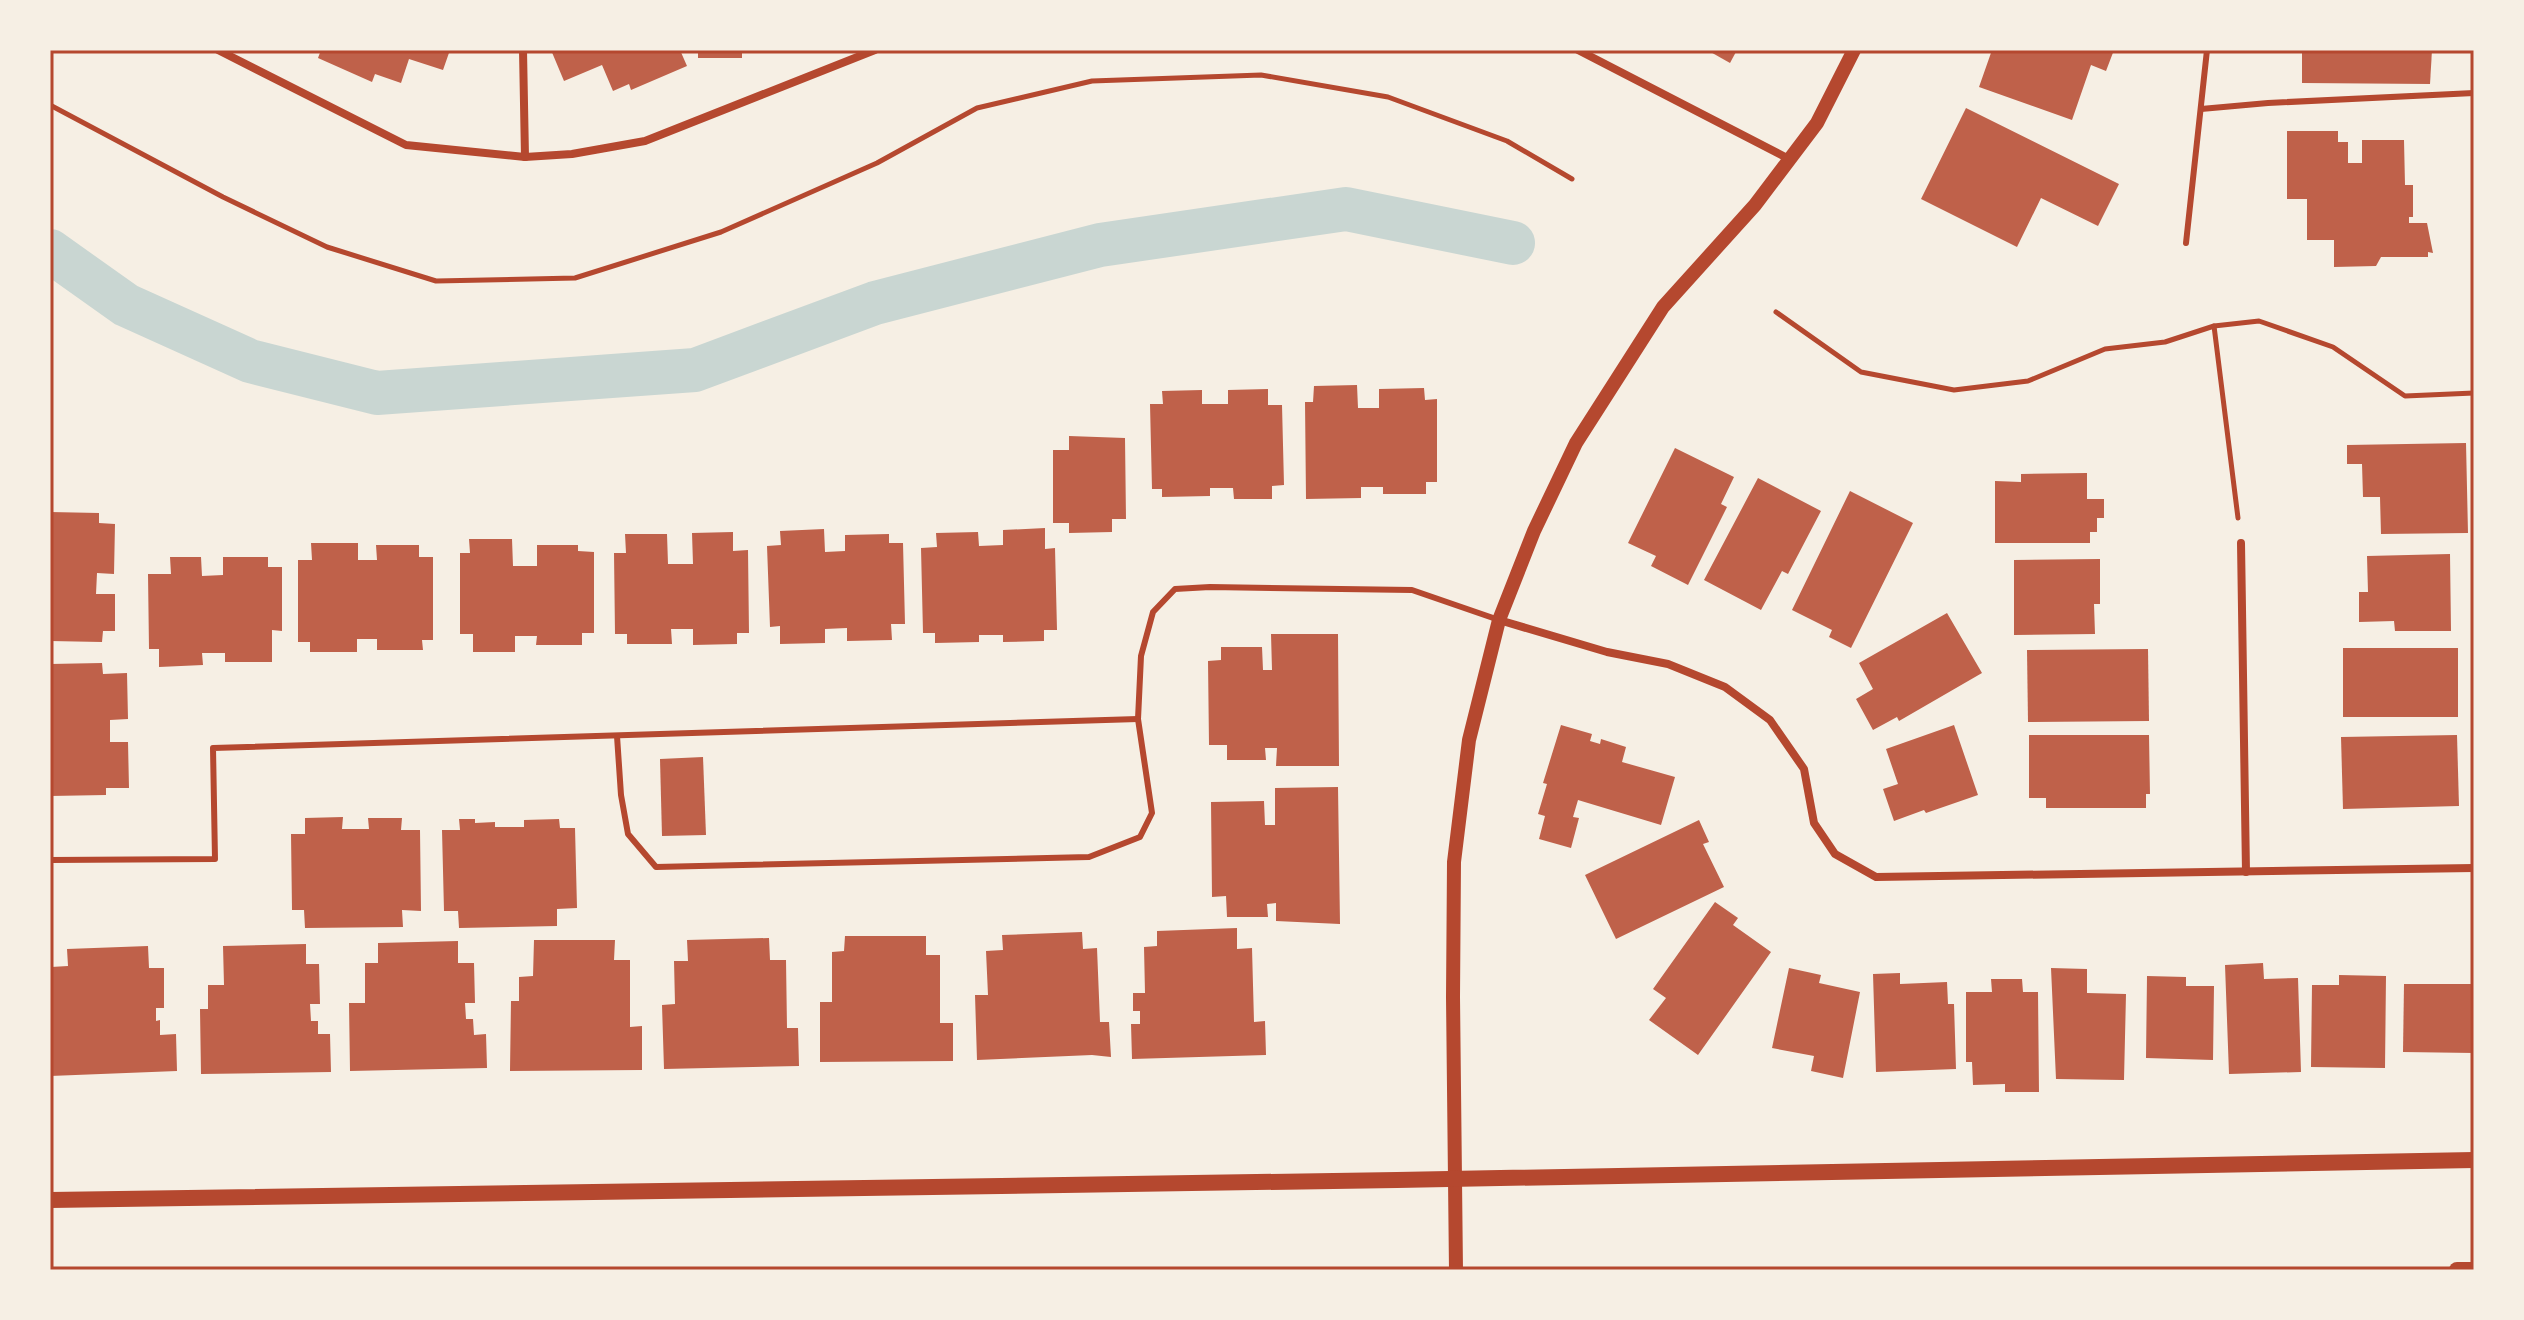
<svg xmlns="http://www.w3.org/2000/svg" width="2524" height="1320" font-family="'Sofia Sans Condensed',sans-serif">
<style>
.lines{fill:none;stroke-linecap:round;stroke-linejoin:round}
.canal{stroke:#c9d6d2;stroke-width:44}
.building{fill:#bf614a}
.path{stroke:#b5482f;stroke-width:5}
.service{stroke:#b5482f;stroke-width:6}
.minor{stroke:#b5482f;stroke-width:8}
.tertiary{stroke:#b5482f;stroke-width:14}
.secondary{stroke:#b5482f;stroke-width:16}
.neatline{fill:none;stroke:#b5482f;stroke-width:3}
</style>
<rect width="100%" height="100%" fill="#f6efe4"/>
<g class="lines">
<path class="canal" d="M50,251L126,305L250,361L377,393L695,370L875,303L1100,245L1346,209L1513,243"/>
</g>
<g class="building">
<path d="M321,50H450L443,70L409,59L401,83L375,74L372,82L318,58Z"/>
<path d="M551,50H680L687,66L631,90L629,84L613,91L602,65L564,81Z"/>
<rect x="698" y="50" width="44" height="8"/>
<path d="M1707,50H1737L1730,63Z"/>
<path d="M1992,50H2114L2106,71L2091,65L2072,120L1979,87Z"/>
<path d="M2302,50H2432L2430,84L2302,83Z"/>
<path d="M1966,108L2119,184L2098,226L2041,198L2017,247L1921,199Z"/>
<path d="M2287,131H2338V142H2348V163H2362V140H2404L2405,185H2413V217H2409V223H2427L2433,253L2428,252V257H2381L2376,266L2334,267V240H2307V199H2287Z"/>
<path d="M1357,385L1358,408H1379V389L1424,388L1425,400L1437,399V482H1426V494H1383V487H1361V498L1306,499L1305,402H1313L1314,386Z"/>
<path d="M1268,389V405H1282L1284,485L1272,486V499H1234L1233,488H1210V496L1162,497V489H1152L1150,404H1163L1162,391L1202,390V404H1228V390Z"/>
<path d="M1069,436L1125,438L1126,519H1112V532L1069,533V523H1053V450H1069Z"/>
<path d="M2466,443L2468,533L2381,534L2380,497H2363L2362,464H2347V445Z"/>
<path d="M1675,448L1734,477L1721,504L1727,507L1688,585L1651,566L1656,556L1628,543Z"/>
<path d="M2087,473V499H2104V518H2097V532H2090V543H1995V481L2021,482V474Z"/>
<path d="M1758,478L1821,511L1788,574L1782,571L1761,610L1704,580Z"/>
<path d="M1850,491L1913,523L1851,648L1829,637L1832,630L1792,610Z"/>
<path d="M50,512L99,513V523L115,524L114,574L97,573L96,594H115V631H103L102,642L50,641Z"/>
<path d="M1045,528V549L1055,548L1057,630H1044V641L1003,642V635H979V642L935,643V633H923L921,548L937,547L936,533L978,532L979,546L1003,545V530Z"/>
<path d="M824,529L825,552L845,551V535L889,534V543H903L905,624H891L892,640L847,641V628L825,629V643L780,644V626L770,627L767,546L781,545L780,531Z"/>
<path d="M733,532V551L748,550L749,633H737V644L693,645V629H671L672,644H627V634H615L614,553H626L625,534H667L668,564H693L692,533Z"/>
<path d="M469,539H512L513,566H537V545H578V551L594,552V633H582V645H536L537,636H515V652H473V634H460V553H470Z"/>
<path d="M311,543H358V560H377L376,545H419V557H433V640H422L423,650H377V639H357V652H310V642H298V560H312Z"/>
<path d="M2450,554L2451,631H2395L2394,621L2359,622V592H2368L2367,556Z"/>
<path d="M170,557H201L202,576L223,575V557H268V567H282V631L272,630V662H225V653H202L203,665L159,667V649H149L148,574H171Z"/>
<path d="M2100,559V604H2094L2095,634L2014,635V560Z"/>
<path d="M1947,613L1982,673L1899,721L1897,717L1873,730L1856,699L1873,689L1859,663Z"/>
<path d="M1271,634H1338L1339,766H1276L1277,748H1265L1266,760H1227V745H1209L1208,661L1221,660V647H1262L1263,670H1272Z"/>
<rect x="2343" y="648" width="115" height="69"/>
<path d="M2148,649L2149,721L2028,722L2027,650Z"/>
<path d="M102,663L103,674L127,673L128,719L110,720V742H128L129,788H106V795L50,796V664Z"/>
<path d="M1561,725L1592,734L1590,741L1600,744L1601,739L1626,747L1622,762L1675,777L1661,825L1578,800L1573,817L1579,818L1571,848L1539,839L1545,816L1538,814L1547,784L1543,783Z"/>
<path d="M1954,725L1978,795L1926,813L1924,810L1894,821L1883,789L1898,784L1886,749Z"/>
<path d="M2029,735H2149L2150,794H2146V808H2046V798H2029Z"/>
<path d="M2457,735L2459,806L2343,809L2341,737Z"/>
<path d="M703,757L706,835L662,836L660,759Z"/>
<path d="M1338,787L1340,924L1276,921V903L1267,904L1268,917H1227L1226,896L1212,897L1211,802L1264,801L1265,825H1275V788Z"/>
<path d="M343,817L342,829H369L368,818H402L401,830H420L421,911L402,910L403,927L305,928L304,910H292L291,834H305V818Z"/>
<path d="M459,819H475V823L495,822V827H524V820L559,819L560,828H575L577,908L557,909V926L459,928L458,911H444L442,830H460Z"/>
<path d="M1699,820L1709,842L1703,844L1724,887L1616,939L1585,875Z"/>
<path d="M1715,902L1738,918L1733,925L1771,952L1698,1055L1649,1020L1666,998L1653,989Z"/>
<path d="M1237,928V949L1252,948L1254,1022L1265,1021L1266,1055L1132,1059L1131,1024H1140V1011H1133V993H1145L1144,947L1157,946V931Z"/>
<path d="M1082,932L1083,949L1097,948L1100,1022H1109L1111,1057L1092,1055L977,1060L975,995H988L986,951L1003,950L1002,935Z"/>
<path d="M845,936H926V955H940V1023H953V1061L820,1062V1002H832V952L844,951Z"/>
<path d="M769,938L770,960H786L787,1028H798L799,1066L664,1069L662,1005L675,1004L674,961H688L687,940Z"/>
<path d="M534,940H615L614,960H630V1027L642,1026V1070L510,1071L511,1001H519V977L533,976Z"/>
<path d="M458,941V963H474L475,1003H465L466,1019H473L474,1035L486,1034L487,1068L350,1071L349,1003H365V963H378V943Z"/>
<path d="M306,944V964H319L320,1004H310L311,1021H318V1034H330L331,1072L201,1074L200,1009H208V985H224L223,946Z"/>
<path d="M148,946L149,968H164V1008H156V1021L160,1020V1035L176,1034L177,1071L50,1076L51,967L68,966L67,949Z"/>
<path d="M2263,963L2264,979L2298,978L2301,1072L2229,1074L2225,965Z"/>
<path d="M1789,968L1821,975L1819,983L1860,992L1843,1078L1811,1071L1814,1056L1772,1048Z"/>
<path d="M2051,968L2087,969V993L2126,994L2124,1080L2056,1079Z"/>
<path d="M1900,973V984L1947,982L1948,1004H1954L1956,1069L1876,1072L1873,974Z"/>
<path d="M2339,975L2386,976L2385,1068L2311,1067L2312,985H2339Z"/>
<path d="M2147,976L2186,977V986H2214L2213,1060L2146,1058Z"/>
<path d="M1991,979H2022L2023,992H2038L2039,1092H2005V1084L1973,1085L1972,1062H1966V992H1992Z"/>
<path d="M2404,984H2474V1053L2403,1052Z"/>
</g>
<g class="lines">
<g class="path">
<path d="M50,105L223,197L327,247L436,281L575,278L721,232L877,163L977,108L1092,81L1261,75L1388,97L1507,141L1572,179"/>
<path d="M1776,312L1861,372L1954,390L2028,381L2105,349L2165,342L2214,326L2259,321L2333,347L2405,396L2474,393"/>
<path d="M2214,326L2238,518"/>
</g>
<g class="service">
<path d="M2201,109L2268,103L2474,93"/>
<path d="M2186,243L2207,50"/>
<path d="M617,736L621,795L628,834L656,867L1089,857L1140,837L1152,813L1138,719L1141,656L1153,612L1175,589L1210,587L1412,590L1499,620"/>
<path d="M50,860L215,859L213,748L1138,719"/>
</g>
<g class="minor">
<path d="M218,50L406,145L525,157L572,154L645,141L875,50"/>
<path d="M523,50L525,157"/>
<path d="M1578,50L1789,159"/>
<path d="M2241,543L2246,872"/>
<path d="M1499,620L1607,652L1668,664L1725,687L1770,720L1804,769L1814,823L1835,854L1876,877L2474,868"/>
</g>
<path class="tertiary" d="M1456,1270L1453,997L1454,862L1469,740L1499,620L1534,531L1576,443L1663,307L1755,205L1817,123L1854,50"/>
<g class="secondary">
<path d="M50,1200L1397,1180L2474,1160"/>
<path d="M2457,1270H2474"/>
</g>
</g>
<rect width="2524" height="1320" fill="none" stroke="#f6efe4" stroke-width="104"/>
<rect x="52" y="52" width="2420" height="1216" class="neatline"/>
</svg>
